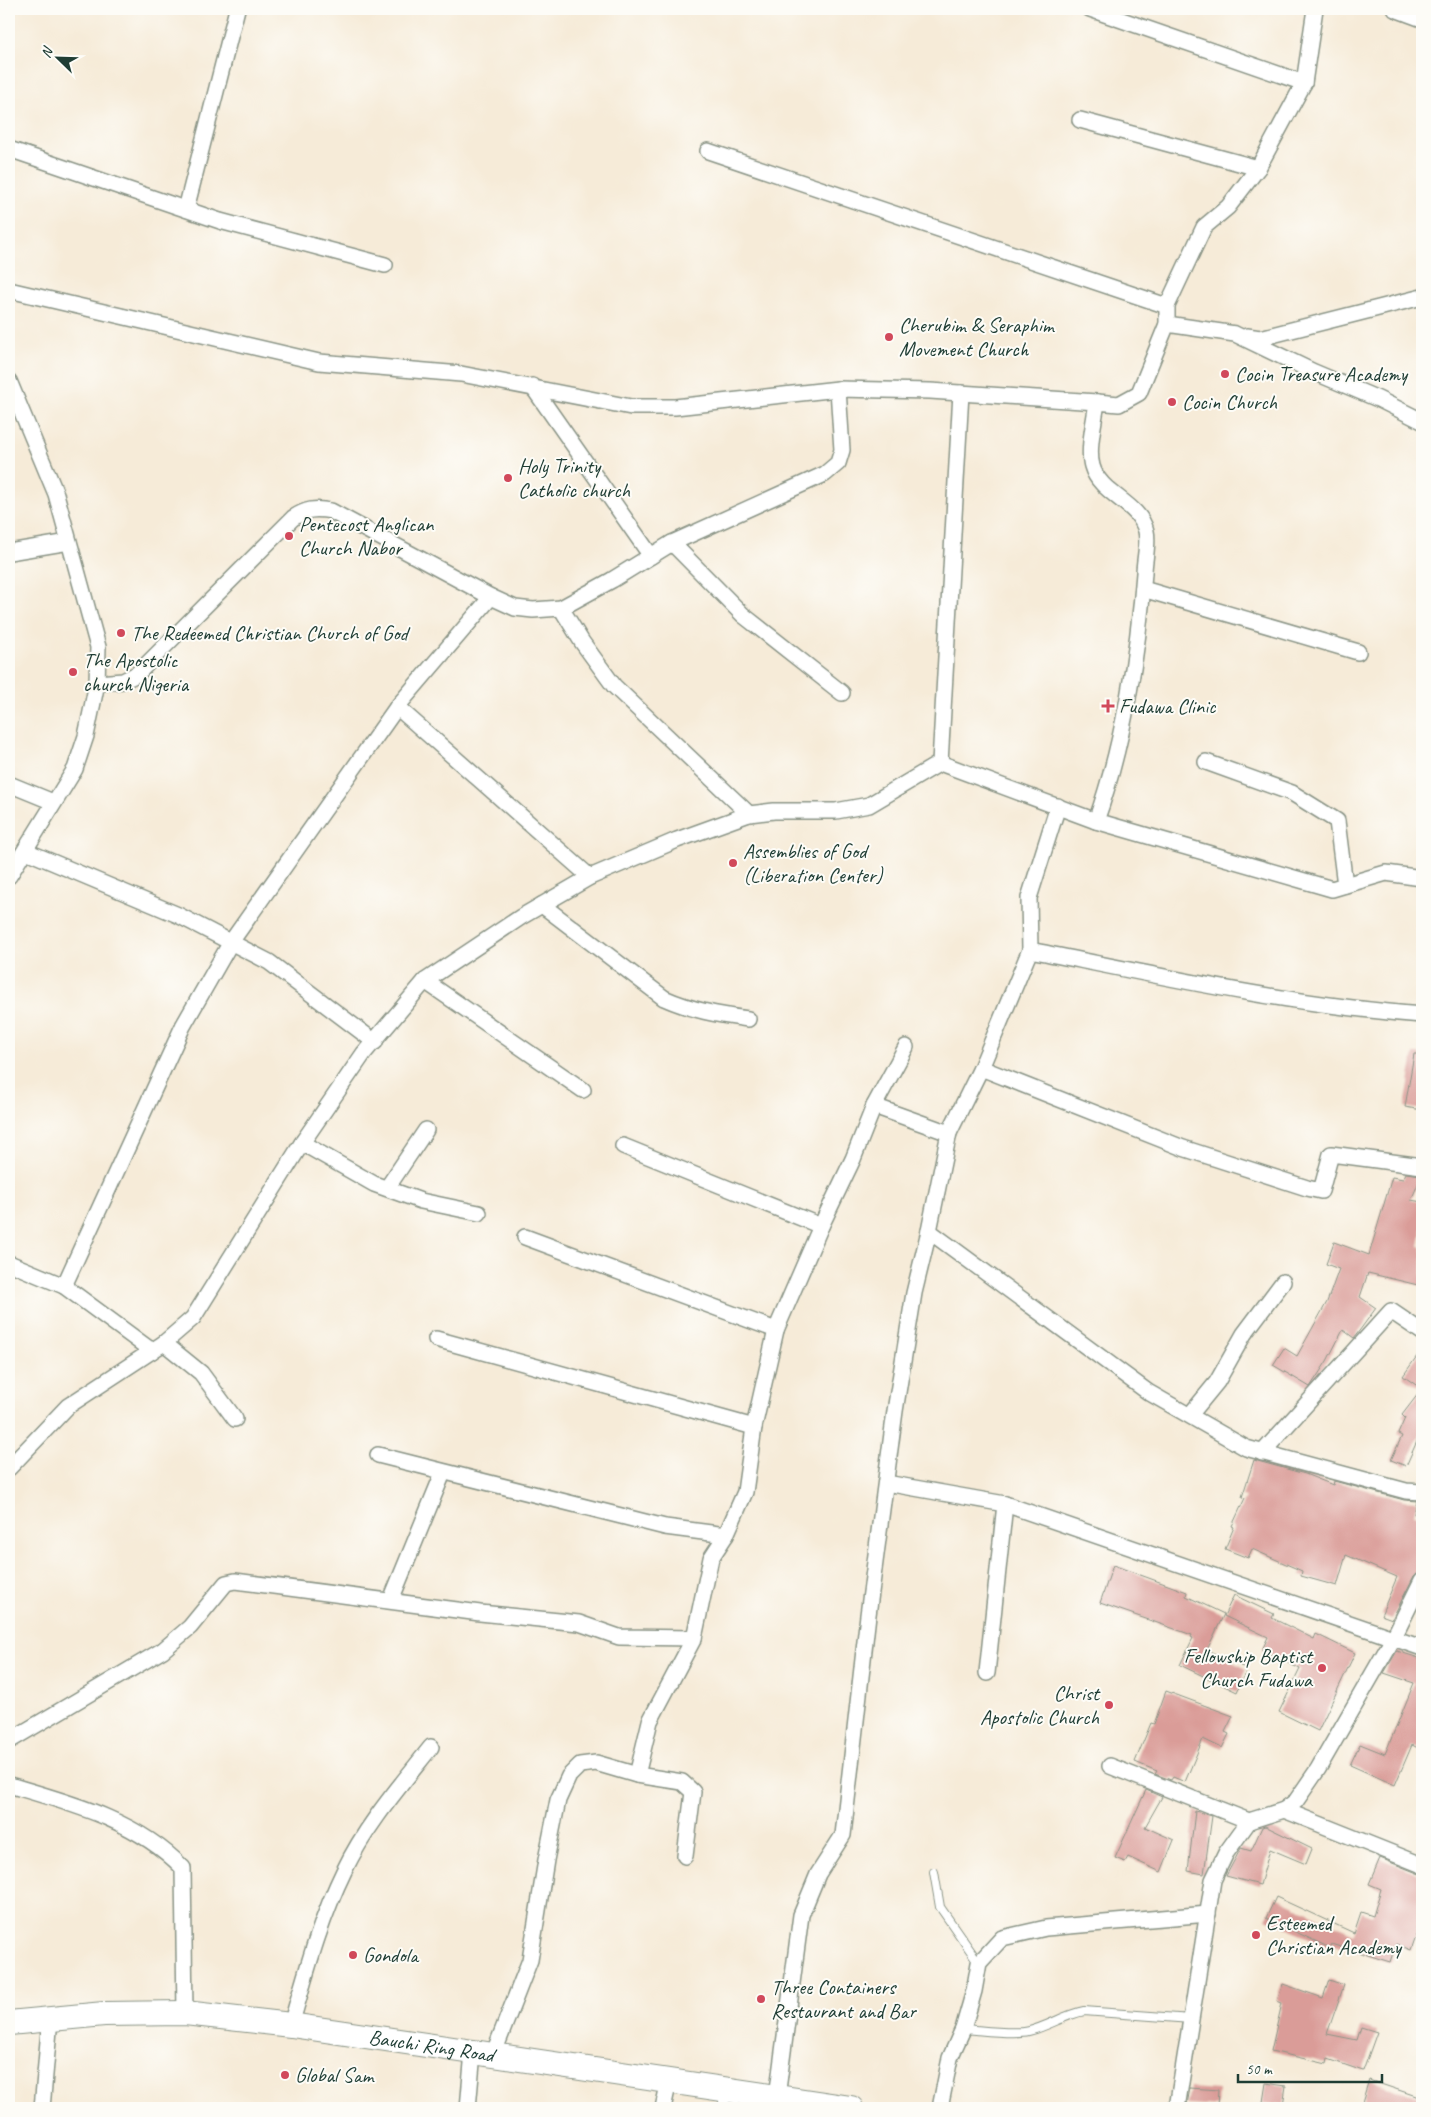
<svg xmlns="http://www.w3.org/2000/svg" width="1431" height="2117" font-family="Caveat,sans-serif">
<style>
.building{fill:#da9c98}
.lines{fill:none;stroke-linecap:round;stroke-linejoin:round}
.service-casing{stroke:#8a9486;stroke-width:10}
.minor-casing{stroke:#8a9486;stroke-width:18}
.primary-casing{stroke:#8a9486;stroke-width:26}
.service{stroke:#fff;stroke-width:8}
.minor{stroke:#fff;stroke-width:15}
.primary{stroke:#fff;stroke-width:24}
.poi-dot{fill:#d1495b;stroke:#fdfcf7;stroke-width:2}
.labels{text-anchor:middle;stroke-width:4;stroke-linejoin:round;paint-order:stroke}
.poi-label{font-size:21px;fill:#1f3d34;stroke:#fdfcf7;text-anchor:start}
.street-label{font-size:21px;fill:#1f3d34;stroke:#fdfcf7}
</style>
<rect width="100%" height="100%" fill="#fdfcf7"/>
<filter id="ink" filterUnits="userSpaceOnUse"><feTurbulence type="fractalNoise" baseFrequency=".02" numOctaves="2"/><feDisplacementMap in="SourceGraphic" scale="10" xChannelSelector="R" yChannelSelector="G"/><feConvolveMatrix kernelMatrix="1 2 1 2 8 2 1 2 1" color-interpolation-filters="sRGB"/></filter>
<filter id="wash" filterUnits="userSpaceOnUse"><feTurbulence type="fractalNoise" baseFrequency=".0096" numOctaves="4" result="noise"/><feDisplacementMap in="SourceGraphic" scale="20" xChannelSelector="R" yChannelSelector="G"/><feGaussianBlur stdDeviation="1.12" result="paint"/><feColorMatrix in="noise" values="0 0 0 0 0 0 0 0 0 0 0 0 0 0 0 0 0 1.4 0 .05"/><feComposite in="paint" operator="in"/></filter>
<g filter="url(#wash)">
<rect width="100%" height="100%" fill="#f6ebd8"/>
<g id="blocks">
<g class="building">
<path d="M1414,1054H1422V1110L1405,1107Z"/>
<path d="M1406,1173L1422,1175L1411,1200L1422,1202V1230L1419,1246L1422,1247V1286L1368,1273L1360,1297L1376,1308L1354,1338L1343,1330L1327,1361L1310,1387L1273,1365L1284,1348L1297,1356L1327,1302L1339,1269L1326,1264L1334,1242L1369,1255L1392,1177L1403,1179Z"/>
<path d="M1422,1349V1430L1406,1466L1391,1460L1402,1436L1398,1434L1405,1418L1402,1415L1422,1389L1403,1376Z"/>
<path d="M1254,1460L1305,1474L1333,1485L1334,1481L1404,1500L1417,1501L1414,1514L1422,1516V1568L1414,1576L1392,1619L1381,1615L1397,1577L1346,1555L1337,1586L1301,1576L1302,1571L1252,1549L1248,1558L1225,1549L1234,1527L1232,1526L1245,1498L1242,1497Z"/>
<path d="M1113,1565L1187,1592L1186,1596L1224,1614L1207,1650L1247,1669L1237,1692L1180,1665L1193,1638L1191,1637L1192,1635L1100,1603Z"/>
<path d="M1234,1595L1274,1614L1272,1618L1314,1639L1316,1634L1355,1653L1318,1731L1279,1712L1300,1669L1262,1650L1268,1637L1224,1616Z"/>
<path d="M1397,1651L1422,1659V1750L1412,1745L1395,1785L1350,1765L1360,1744L1385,1754L1414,1683L1384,1673Z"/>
<path d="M1166,1691L1233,1716L1225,1732L1229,1734L1222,1748L1203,1739L1185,1782L1173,1777L1171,1780L1155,1774L1157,1771L1135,1762L1151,1723L1154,1724Z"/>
<path d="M1146,1790L1162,1797L1145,1827L1174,1840L1161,1872L1128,1857L1125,1862L1115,1858Z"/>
<path d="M1195,1811L1212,1816L1204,1874L1188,1871Z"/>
<path d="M1265,1826L1312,1849L1306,1864L1270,1849L1260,1885L1226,1876L1241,1848L1251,1851L1262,1827Z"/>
<path d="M1380,1858L1422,1875V1932L1418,1930L1411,1950L1396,1944L1390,1962L1332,1944L1330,1948L1266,1918L1276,1897L1354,1933L1361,1912L1373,1916L1381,1889L1369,1884Z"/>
<path d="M1329,1980L1344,1985L1327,2034L1357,2040L1361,2027L1377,2032L1363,2071L1328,2059L1327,2064L1271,2051L1282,2003L1277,2001L1283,1984L1323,1998Z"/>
<path d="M1369,2080L1422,2098V2108H1360Z"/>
<path d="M1266,2083L1286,2086L1283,2105L1263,2102Z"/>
<path d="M1190,2088L1218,2090L1217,2107L1187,2105Z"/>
</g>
</g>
</g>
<g filter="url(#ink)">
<use href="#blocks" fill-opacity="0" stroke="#8a9486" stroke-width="1"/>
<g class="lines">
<defs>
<g id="service">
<path d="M934,1872L940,1907L979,1963"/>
<path d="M963,2029C980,2030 1014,2035 1029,2031C1049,2026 1064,2015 1084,2011L1191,2019"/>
<path d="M722,2093L723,2101L728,2108"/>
</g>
<g id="minor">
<path d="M1090,9L1304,83"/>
<path d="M1395,9L1422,19"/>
<path d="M1080,120L1258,168"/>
<path d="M9,149L220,221L385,265"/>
<path d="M708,151L1167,306"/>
<path d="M186,209L237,9"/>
<path d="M9,290L319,362L461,374L631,407H675L838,389L930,391L1097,402"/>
<path d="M1167,324L1235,334L1314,372L1378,399L1422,421"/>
<path d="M1247,336L1260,338L1422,297"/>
<path d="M9,381L56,494L98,647L97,683L86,736L75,769L9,876"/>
<path d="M532,386L651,556"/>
<path d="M672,543L743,615L842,693"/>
<path d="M9,552L69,542"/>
<path d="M1143,589L1358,652"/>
<path d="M561,608L582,642L614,686L749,814"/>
<path d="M97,683L123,681L137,674L293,518C306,509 315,508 331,511L491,597L515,608L533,610L561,608L612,580L672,543L825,474L838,463L842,450L838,389"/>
<path d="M397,707L590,877"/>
<path d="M1206,762L1292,793L1337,821L1345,885"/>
<path d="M940,763L1096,821L1332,889L1386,873L1422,878"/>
<path d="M940,763L961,393"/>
<path d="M9,784L53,802"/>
<path d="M1096,821C1123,746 1138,653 1144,573C1144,560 1149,543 1146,531C1139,502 1100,495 1092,466C1087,449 1095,419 1097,402L1119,404L1139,393L1167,324V306L1204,227L1228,207L1258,168L1304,83L1315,9"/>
<path d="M26,851L178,915L269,962L375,1042"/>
<path d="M542,905L664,998C691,1010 718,1015 748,1019"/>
<path d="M1030,950C1160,976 1290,1005 1422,1015"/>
<path d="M425,981L583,1090"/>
<path d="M981,1068L1183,1148L1307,1188L1321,1191L1331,1154L1422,1166"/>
<path d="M874,1106L906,1047"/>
<path d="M302,1143L374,1184L421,1201L479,1213"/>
<path d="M623,1146L821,1226"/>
<path d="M387,1188L426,1130"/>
<path d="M929,1231L1148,1392L1246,1448L1406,1491L1422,1492"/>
<path d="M525,1237L776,1330"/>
<path d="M9,1263L64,1286L152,1351"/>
<path d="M64,1286L183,1026L231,942L397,707L491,597"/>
<path d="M436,1339L754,1427"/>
<path d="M164,1343L201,1373L235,1419"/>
<path d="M1190,1415L1217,1382L1244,1334L1283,1282"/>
<path d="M1262,1453L1391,1311L1422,1332"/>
<path d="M378,1455L665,1527L726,1535"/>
<path d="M9,1468L68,1406L164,1343L193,1318L302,1143L364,1053L425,981L521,917L590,877L677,840L749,814L774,811H836L869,805L940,763"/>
<path d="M886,1483L1005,1504L1422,1648"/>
<path d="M391,1600L443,1473"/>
<path d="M987,1673L1005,1504"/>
<path d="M9,1741L163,1650L190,1627L226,1583L235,1581L480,1613L579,1623L619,1637L694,1638"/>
<path d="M1110,1766L1249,1821"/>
<path d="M637,1775L650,1721L694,1638L711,1558L726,1535L745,1492L754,1427L776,1330L821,1226L853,1159L874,1106L949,1133"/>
<path d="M9,1785C70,1803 137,1820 183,1868L185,2013"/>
<path d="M1284,1810L1422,1865"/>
<path d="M291,2025C306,1973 320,1920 344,1871C366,1825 400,1786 431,1747"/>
<path d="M493,2055L530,1960L546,1860L558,1800L569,1776L580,1765L596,1763L637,1775L682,1782L693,1792L685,1856"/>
<path d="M777,2097L801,1915L818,1874L843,1835L868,1615L895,1411L914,1293L929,1231L949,1133L981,1068L1030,950L1029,898L1058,806"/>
<path d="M42,2108L50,2019"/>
<path d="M468,2108L473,2052"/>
<path d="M663,2108L669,2081"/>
<path d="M940,2108L950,2058L963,2029L974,1991L979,1963L1002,1938L1046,1928L1208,1914"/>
<path d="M1177,2108L1213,1880L1226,1853L1249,1821L1284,1810L1296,1801L1318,1769L1394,1637L1422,1580"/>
</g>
<g id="primary">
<path id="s1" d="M9,2023L104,2014L185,2013L291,2025L851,2108"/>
</g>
</defs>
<use href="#service" class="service-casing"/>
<use href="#minor" class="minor-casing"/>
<use href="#primary" class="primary-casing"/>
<use href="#service" class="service"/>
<use href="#minor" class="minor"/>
<use href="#primary" class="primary"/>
</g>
</g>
<g class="poi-dot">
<circle cx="889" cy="337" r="5"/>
<circle cx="1225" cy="374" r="5"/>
<circle cx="1172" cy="402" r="5"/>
<circle cx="508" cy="478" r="5"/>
<circle cx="289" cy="536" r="5"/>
<circle cx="121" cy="633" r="5"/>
<circle cx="73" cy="672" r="5"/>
<path d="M1105.5 698.5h5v5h5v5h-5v5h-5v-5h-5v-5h5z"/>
<circle cx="733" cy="863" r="5"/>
<circle cx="1322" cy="1668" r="5"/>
<circle cx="1109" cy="1705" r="5"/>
<circle cx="1256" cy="1935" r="5"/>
<circle cx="353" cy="1955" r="5"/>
<circle cx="761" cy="1999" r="5"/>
<circle cx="285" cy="2075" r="5"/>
</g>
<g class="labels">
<g class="poi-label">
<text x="899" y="332">Cherubim &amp; Seraphim<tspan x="899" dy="24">Movement Church</tspan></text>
<text x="1235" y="381">Cocin Treasure Academy</text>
<text x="1182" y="409">Cocin Church</text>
<text x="518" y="473">Holy Trinity<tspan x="518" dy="24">Catholic church</tspan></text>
<text x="299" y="531">Pentecost Anglican<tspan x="299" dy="24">Church Nabor</tspan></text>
<text x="131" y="640">The Redeemed Christian Church of God</text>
<text x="83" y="667">The Apostolic<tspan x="83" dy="24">church Nigeria</tspan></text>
<text x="1119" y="713">Fudawa Clinic</text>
<text x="743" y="858">Assemblies of God<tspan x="743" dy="24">(Liberation Center)</tspan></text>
<text x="1312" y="1663" text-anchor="end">Fellowship Baptist<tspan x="1312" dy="24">Church Fudawa</tspan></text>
<text x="1099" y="1700" text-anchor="end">Christ<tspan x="1099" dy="24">Apostolic Church</tspan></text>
<text x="1266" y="1930">Esteemed<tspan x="1266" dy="24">Christian Academy</tspan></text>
<text x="363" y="1962">Gondola</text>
<text x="771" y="1994">Three Containers<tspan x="771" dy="24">Restaurant and Bar</tspan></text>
<text x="295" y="2082">Global Sam</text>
</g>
<g class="street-label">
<text dy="7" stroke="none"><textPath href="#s1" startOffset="425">Bauchi Ring Road</textPath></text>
</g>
</g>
<rect width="1431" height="2117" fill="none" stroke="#fdfcf7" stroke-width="30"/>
<g transform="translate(58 58) rotate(293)" stroke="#fdfcf7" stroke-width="4" paint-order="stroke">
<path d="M0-4L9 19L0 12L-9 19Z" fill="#1f3d34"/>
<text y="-8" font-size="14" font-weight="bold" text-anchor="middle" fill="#1f3d34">N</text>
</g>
<path d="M1238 2074v8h144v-8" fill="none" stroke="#1f3d34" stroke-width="2.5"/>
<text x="1246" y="2074" font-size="15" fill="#1f3d34" stroke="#fdfcf7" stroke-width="4" paint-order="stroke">50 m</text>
</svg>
